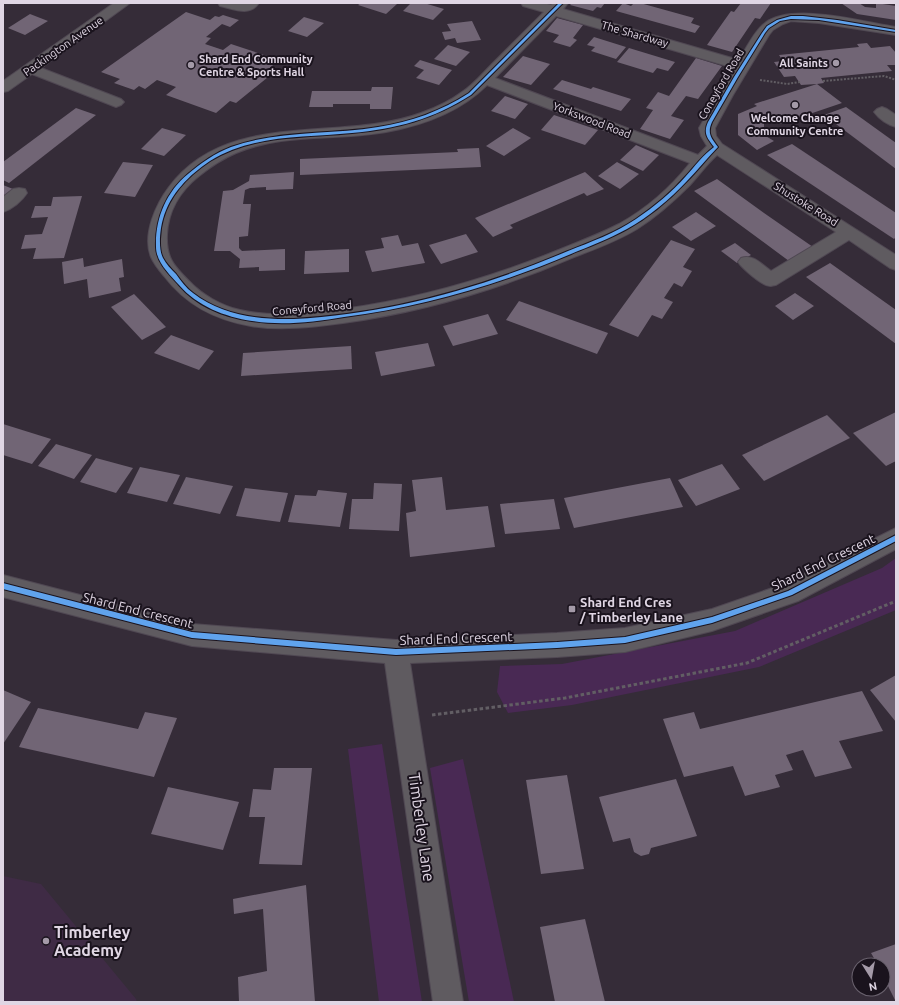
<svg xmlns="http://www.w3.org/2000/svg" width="899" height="1005" font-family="Ubuntu,sans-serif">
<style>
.built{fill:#3f2b45}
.green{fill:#492954}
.building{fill:#716575}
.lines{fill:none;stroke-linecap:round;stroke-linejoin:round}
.minor-casing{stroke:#504853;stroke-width:2}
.path-far1{stroke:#625e64;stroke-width:2;stroke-dasharray:2 1.5;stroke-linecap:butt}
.path{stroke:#625e64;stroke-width:3;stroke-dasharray:3.5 2.5;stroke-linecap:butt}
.minor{fill:#5f5b60;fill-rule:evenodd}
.cycleway-casing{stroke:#1a131d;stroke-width:2}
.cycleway{fill:#60a3ed;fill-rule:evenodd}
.poi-dot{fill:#a49aa8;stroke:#1a131d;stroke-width:1.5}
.labels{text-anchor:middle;stroke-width:4;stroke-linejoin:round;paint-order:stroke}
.far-street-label{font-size:11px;fill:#e0d6e4;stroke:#1a131d}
.far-poi-label{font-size:11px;font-weight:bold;fill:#e0d6e4;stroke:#1a131d;text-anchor:start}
.street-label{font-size:13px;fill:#e0d6e4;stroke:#1a131d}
.poi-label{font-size:13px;font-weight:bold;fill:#e0d6e4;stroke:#1a131d;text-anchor:start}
.near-street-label{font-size:16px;fill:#e0d6e4;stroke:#1a131d}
.near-poi-label{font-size:16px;font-weight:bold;fill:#e0d6e4;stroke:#1a131d;text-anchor:start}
</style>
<rect width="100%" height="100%" fill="#352c38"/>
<path class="built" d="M3,876L41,884L136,999L137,1002H3Z"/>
<g class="green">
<path d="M896,558V610L759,667L572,705L508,713L497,692L500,666L562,664L735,631L882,568Z"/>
<path d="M382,744L422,1002H379L348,749Z"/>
<path d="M463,759L514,1002H469L430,768Z"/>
</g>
<g class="building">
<path d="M361,3H393L397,4L386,14L358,5Z"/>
<path d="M411,3H424L444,9L433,20L403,11Z"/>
<path d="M572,3H605L601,8L597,7L593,11L570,5Z"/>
<path d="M623,3L631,6L634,3H640L694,18L691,23L700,26L695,33L616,11Z"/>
<path d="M741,3H771L760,19L755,18L732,52L707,45L731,11L734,12Z"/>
<path d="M841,3H859L865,7L876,8V3L896,6V20L857,14Z"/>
<path d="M186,12L210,20L215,16L219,17L223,15L239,20L230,27L222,24L206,37L211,38L205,44L223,50L231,44L279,60L266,71L273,73L236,103L230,101L216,113L166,95L176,87L157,80L145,89L139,86L134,90L114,83L120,79L101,72Z"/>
<path d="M30,14L48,21L25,35L8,28Z"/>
<path d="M304,17L324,23L307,37L288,31Z"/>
<path d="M557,18L583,25L573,38L577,40L570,47L553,42L559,35L546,31Z"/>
<path d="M472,21L481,40L457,43L455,38L445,40L442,32L451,31L447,24Z"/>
<path d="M594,37L626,47L616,59L591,51L595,47L587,45Z"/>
<path d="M867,43L871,48L890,46L896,53V65H887L892,71L821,78L824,83L817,84L842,103L780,124L772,118L764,121V135L774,141L757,150L738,135V114L757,106L754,104L817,84L801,85L795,76L784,77L774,62L783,61L779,55L859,47L857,44Z"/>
<path d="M448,45L470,52L456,66L434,59Z"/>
<path d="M629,48L675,62L668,71L657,68L653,73L617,62Z"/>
<path d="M523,56L550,64L531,85L503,77Z"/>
<path d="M696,58L722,66L698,99L686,96L671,116L684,120L670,139L640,129L653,110L646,108L658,92L669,96Z"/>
<path d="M420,60L452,70L439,85L416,78L424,70L414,66Z"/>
<path d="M562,80L591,89L593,87L631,99L621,111L553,89Z"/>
<path d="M372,87H393L391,109H370V104H333V107H309L312,91H371Z"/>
<path d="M505,96L528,104L515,119L491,111Z"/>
<path d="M846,107L896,143V169L824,115Z"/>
<path d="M76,108L96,115L9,183L3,180V162Z"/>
<path d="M554,115L598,130L585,145L541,130Z"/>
<path d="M162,128L186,135L164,156L141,149Z"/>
<path d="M513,128L531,138L504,156L486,146Z"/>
<path d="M792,144L896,213V237L894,239L767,155Z"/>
<path d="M636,145L659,155L643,171L620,160Z"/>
<path d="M479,148L481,167L300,175V159L458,152L457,149Z"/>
<path d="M123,162L153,165L135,197L104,193Z"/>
<path d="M617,162L639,174L620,189L598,176Z"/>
<path d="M294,172L293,189L266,190V187L250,188L245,190L243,204H251L248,236L239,237V248L242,251L285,249V270L259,271V267L239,268L240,259L230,251H214L223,191L233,190L249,181L250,175Z"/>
<path d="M585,172L604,189L587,196L584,193L510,225L513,228L493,237L475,218Z"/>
<path d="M717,179L764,213L813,247L789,261L694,191Z"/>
<path d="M3,185L13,189L3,196Z"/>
<path d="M82,196L64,258L33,259L36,248L21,249L25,235L42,234L48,217L31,218L35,206H51L53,197Z"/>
<path d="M696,212L716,226L691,241L672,227Z"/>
<path d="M466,234L478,252L441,264L429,245Z"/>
<path d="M398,235L402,246L418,243L425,263L372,272L365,251L384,248L381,238Z"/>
<path d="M671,240L695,249L683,267L692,271L682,287L674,283L664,298L673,302L662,319L652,315L638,337L609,325Z"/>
<path d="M735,243L751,255L737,263L721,251Z"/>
<path d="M349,249V272L304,274L305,251Z"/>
<path d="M83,258L84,267L122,259L124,277L119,278L121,291L89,298L87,279L64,284L62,262Z"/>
<path d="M830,263L896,310V344L806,277Z"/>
<path d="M795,293L814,306L793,320L775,306Z"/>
<path d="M134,294L166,327L142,340L111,307Z"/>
<path d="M519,301L608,333L597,354L506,320Z"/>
<path d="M488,314L498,334L453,346L443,326Z"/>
<path d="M171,335L214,351L199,370L154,353Z"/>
<path d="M428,343L435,366L381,376L375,352Z"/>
<path d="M351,346L352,369L241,376L243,353Z"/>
<path d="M896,412V461L886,466L853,433Z"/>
<path d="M827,415L850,438L764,481L742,455Z"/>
<path d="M3,424L51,439L32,464L3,455Z"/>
<path d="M56,444L92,455L74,479L38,466Z"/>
<path d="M96,458L133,468L116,493L80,482Z"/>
<path d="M722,464L740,489L696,506L678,480Z"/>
<path d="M140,467L180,475L167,502L127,493Z"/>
<path d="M186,477L233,486L220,514L173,504Z"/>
<path d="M442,477L446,510L488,506L495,547L410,557L406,513L416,511L412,480Z"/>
<path d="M670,478L683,507L574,528L564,498Z"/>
<path d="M374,483L402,484L399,531L349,529L352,499H373Z"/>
<path d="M245,488L288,493L280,522L236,516Z"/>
<path d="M318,490L347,493L340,527L288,522L295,495L316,496Z"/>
<path d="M554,499L560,529L505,534L500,504Z"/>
<path d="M896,675V722L870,690Z"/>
<path d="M3,690L31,702L3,744Z"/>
<path d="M862,691L883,731L839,741L852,768L815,777L803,750L786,755L793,770L775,775L780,787L745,796L733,766L684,777L663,719L694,712L700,729Z"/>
<path d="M38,708L138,729L145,712L177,718L154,777L19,747Z"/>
<path d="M274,768H312L302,865L259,864L265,817H249L253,789L271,790Z"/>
<path d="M567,775L584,869L541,874L526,780Z"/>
<path d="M676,779L697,836L651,848L649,854L641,856L634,852L630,838L613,842L599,797Z"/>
<path d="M168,787L239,802L223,850L151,834Z"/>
<path d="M306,885L315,1002H239L238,977L267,971L263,909L234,914L233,899Z"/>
<path d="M585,919L605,1002H555L540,927Z"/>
<path d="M896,944V1002L883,976V965H878L871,953Z"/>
</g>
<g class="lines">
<defs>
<g id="minor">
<path d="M114,3H130L41,68L121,99L124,102L121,105L116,107L111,105L32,74L8,91L3,92V81Z"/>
<path d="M218,3H259C249,17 234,9 220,6Z"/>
<path d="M521,3H543L551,5L553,3H568L563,9L739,60C746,49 754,31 765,23C792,2 863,22 896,27V35L819,23L791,21L783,24L773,30L769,35L733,95L715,128L716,136L722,144L896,255V270L890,268L849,240L776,285C774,285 772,286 770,286C762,286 742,268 738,262L741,258C753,254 761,264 771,271L836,232L717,155C707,164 699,175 690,185C674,201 656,217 637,229C617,241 596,249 574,257C500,289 423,312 343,323C313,327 281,331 251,326C215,320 186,305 164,276C159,270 154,264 151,257C142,235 156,204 169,187C228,108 340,143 421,113C435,108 450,101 462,92C473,85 482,74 491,65C509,47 526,30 544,12L523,6ZM556,16L734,68L699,128L701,136L707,146L698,155L495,78ZM487,85L690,163C671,187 646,209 619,224C600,234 580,241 561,249C490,278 418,299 343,309C309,313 274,318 240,310C222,306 202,295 189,281C174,266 166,258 167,235C168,211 180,191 199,176C210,167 222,159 236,153C282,133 337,141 386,132C424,125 460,112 487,85Z"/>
<path d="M882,107L887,109L896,115V127C888,125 879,119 874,112L877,109Z"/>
<path d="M19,188L25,189L27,193C22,201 12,209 3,212V197L13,189Z"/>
<path d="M896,528V549L798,601L712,631L625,652L557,657L410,663L463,1002H433L385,663L192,646L3,597V575L192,624L396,640L557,633L625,628L712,609L784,584Z"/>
</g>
</defs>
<use href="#minor" class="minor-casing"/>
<g class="path-far1">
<path d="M760,80L787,84L800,82"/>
<path d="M823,81L884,76L896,80"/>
</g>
<path class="path" d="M432,715L565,698L747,663L896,601"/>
<use href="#minor" class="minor"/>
<defs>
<g id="cycleway">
<path d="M559,3H563L471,95C434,119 396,129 352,133C304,138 253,134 210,161C189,175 170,194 163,219C160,229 158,249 163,258C166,264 171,269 176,274C181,281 186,288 193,293C221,315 259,320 294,319C388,314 481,288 568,251C591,242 615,233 636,219C654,207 672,192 686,176C695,166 703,155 714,147C707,138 703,133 708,122L734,77L762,33L767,26L777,20L791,16H803L837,20L896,30V32L819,20L791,19L780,21L769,28L765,33L738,77L712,122C707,133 711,138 718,147C707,158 698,170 687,181C670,199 649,217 627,229C609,239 590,246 571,254C498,285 422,307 344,317C314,322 282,326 252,321C225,317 197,306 179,285C170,275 156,262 156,247C155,219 166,192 188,174C201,163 215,153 231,147C278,130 329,135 378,127C411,122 441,111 469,93Z"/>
<path d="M896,535V541L792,595L712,623L625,643L557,648L396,655L192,638L3,589V583L192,632L396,649L557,642L625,637L712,617L788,591Z"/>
</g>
</defs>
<use href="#cycleway" class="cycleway-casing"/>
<use href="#cycleway" class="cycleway"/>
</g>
<g class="poi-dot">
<circle cx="836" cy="63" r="4"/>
<circle cx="191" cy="65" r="4"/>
<circle cx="795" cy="105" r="4"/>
<rect x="568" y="605" width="8" height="8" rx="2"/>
<circle cx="46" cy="941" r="4"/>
</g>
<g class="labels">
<g class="far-street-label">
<text transform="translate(635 34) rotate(16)" y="4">The Shardway</text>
<text transform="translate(63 46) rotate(-35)" y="4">Packington Avenue</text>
<text transform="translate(721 84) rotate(-60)" y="4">Coneyford Road</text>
<text transform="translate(592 120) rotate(21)" y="4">Yorkswood Road</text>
<text transform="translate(806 204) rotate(32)" y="4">Shustoke Road</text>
<text transform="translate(312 308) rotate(-5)" y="4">Coneyford Road</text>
</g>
<g class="far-poi-label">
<text x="199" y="63">Shard End Community<tspan x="199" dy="13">Centre &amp; Sports Hall</tspan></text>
<text x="828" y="67" text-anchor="end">All Saints</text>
<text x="795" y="122" text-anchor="middle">Welcome Change<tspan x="795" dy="13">Community Centre</tspan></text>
</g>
<g class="street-label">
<text transform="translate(823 562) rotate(-26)" y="5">Shard End Crescent</text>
<text transform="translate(138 610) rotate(14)" y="5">Shard End Crescent</text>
<text transform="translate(456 638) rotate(-2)" y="5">Shard End Crescent</text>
</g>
<g class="poi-label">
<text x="580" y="607">Shard End Cres<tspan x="580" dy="15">/ Timberley Lane</tspan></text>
</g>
<g class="near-street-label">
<text transform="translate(422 827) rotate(82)" y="6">Timberley Lane</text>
</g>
<g class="near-poi-label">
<text x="54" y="938">Timberley<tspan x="54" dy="18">Academy</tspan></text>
</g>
</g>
<rect width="899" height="1005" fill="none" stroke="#e0d6e4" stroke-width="8"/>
<g transform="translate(871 977) rotate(169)"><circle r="19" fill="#1a131d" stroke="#69616d"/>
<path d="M0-3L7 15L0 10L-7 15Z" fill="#a49aa8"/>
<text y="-6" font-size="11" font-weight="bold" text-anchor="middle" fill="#e0d6e4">N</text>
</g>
</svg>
